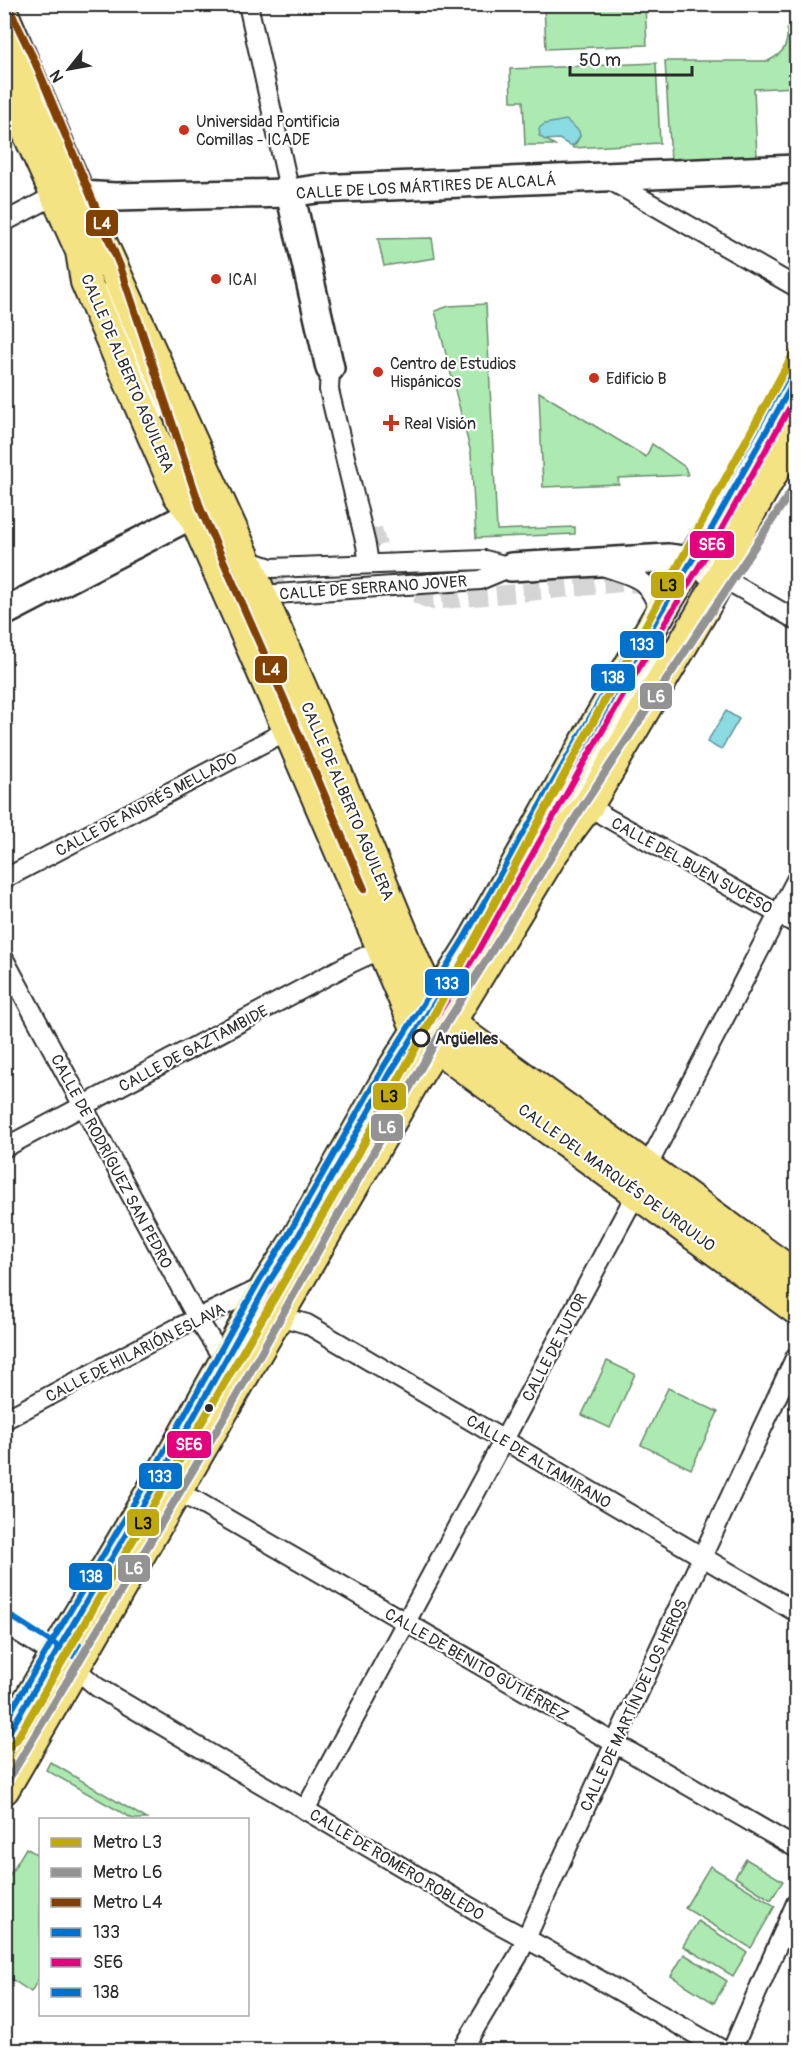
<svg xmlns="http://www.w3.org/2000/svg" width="801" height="2055" font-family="Pangolin,sans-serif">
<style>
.green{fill:#aceab1;stroke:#6c8a6e;stroke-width:1.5}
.water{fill:#8adbe2;stroke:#649599;stroke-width:1.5}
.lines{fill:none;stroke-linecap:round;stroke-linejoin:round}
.street-tunnel{stroke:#d5d5d5;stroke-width:18;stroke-dasharray:18 9;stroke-linecap:butt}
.street-casing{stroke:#2b2b2b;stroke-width:22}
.secondary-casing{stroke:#2b2b2b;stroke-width:32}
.primary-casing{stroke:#2b2b2b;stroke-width:34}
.street{stroke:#fff;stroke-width:18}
.secondary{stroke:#fff;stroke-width:27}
.primary{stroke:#f4e382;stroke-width:30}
.bus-1-casing{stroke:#fff;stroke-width:10}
.bus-2-casing{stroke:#fff;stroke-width:10}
.bus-3-casing{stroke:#fff;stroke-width:10}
.bus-1{stroke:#0072ce;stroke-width:6}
.bus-2{stroke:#e5007d;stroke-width:6}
.bus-3{stroke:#0072ce;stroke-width:6}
.metro-1-casing{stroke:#fff;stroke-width:12}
.metro-2-casing{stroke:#fff;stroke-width:12}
.metro-3-casing{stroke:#fff;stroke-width:12}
.metro-1{stroke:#bfa90d;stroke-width:8}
.metro-2{stroke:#939393;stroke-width:8}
.metro-3{stroke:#824100;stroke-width:8}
.poi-dot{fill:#c8321e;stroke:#fff;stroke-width:2}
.stop-dot{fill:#fff;stroke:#2b2b2b;stroke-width:3}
.bus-dot{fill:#2b2b2b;stroke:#fff;stroke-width:2}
.labels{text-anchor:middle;stroke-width:4.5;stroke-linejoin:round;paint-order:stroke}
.poi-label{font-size:16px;fill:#2b2b2b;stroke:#fff;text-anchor:start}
.street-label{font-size:16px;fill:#2b2b2b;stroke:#fff}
.stop-label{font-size:16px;font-weight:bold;fill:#2b2b2b;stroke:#fff;text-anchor:start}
.line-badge{stroke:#fff;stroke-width:2}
.badge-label{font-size:16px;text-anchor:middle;font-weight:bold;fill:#fff}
.pale-badge-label{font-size:16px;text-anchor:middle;font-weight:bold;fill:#111}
</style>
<rect width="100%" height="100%" fill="#fff"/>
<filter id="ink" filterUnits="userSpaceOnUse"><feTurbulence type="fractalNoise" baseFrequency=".0167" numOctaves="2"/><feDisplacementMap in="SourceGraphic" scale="12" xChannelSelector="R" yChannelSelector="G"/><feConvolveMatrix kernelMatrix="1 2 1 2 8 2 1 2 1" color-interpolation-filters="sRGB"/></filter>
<g filter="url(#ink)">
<g class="green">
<path d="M544,5H645L647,45L546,49Z"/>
<path d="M796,25V87L754,89L757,157L671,161L665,61H768C784,53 788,46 787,29Z"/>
<path d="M656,63L660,143L573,148L572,146L575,145L580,136H540L555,145H525L523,101H511L510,69Z"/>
<path d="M432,238L435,258L384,266L378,239Z"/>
<path d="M486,304L497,530L575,527V534L476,538L471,453L435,311L449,306Z"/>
<path d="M539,392L646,457L652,444L685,467L688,475L618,478L619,484L543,487Z"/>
<path d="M607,1361L635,1374L610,1428L582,1415Z"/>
<path d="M668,1388L718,1412L691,1469L641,1445Z"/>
<path d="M50,1762L147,1819H133L46,1770Z"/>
<path d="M26,1848L40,1856V1976L31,1992L4,1974L5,1883Z"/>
<path d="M746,1859L783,1881L771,1900L735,1877Z"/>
<path d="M710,1866L775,1906L751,1948L685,1908Z"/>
<path d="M698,1921L747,1952L733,1976L683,1946Z"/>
<path d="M684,1954L727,1981L714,2003L671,1976Z"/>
</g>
<g class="water">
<path d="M566,120L579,131L580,136L574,145H569L559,139L545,140L540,136L539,128L545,124Z"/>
<path d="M726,711L739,719L721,750L707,742Z"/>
</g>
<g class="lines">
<g class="street-tunnel">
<path d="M373,529C383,566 395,588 433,601L623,583C631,584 640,583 648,585C666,590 680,613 672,631C669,638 664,645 660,652"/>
<path d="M248,568L263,577L284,581"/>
</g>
<defs>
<g id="street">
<path d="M248,4L290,193"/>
<path d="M608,179L796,287"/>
<path d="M4,222L56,195H65"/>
<path d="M106,293L158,410"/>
<path d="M330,368L329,390L366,545L369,564"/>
<path d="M244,559L271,568L485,560L511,567"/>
<path d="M600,565C635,578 647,574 660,613"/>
<path d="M721,577L796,620"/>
<path d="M255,589L261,595L480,580L511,567"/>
<path d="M589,804L604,816L796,924"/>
<path d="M564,817L660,652"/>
<path d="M4,879L288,730"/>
<path d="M4,959L197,1318L224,1360L233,1363"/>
<path d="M4,1148L351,963L381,949"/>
<path d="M279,1316L307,1324L796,1612"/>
<path d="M4,1420L179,1327L265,1286"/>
<path d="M168,1488L198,1502L796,1848"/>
<path d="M4,1623L76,1669L97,1687L497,1923L549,1951L723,2050"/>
<path d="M305,1810L637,1192L647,1167L796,880"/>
<path d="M462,2050L518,1956L608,1758L796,1356"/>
<path d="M732,2050L796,1903"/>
</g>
<g id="secondary">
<path d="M290,193L330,368"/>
<path d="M80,195L115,197L290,193L317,189L796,169"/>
<path d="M511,567L668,558L691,561L721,577"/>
<path d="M4,612L193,514"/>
</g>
<g id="primary">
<path d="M4,16L80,195L246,560L307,701L416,965C428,992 446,1018 469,1038L796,1276"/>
<path d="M4,80L81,251L86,282L173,482L178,494L193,514L288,730L414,1023L427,1038L455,1061L796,1309"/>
<path d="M4,1742L168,1463L267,1285L296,1240L392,1070L471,945L573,764L660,613L713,526L796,378"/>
<path d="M4,1789L413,1083L554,851L589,804L702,612L721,577L743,525L796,432"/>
</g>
</defs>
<use href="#street" class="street-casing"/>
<use href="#secondary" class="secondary-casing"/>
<use href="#primary" class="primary-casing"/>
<use href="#street" class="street"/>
<use href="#secondary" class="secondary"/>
<use href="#primary" class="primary"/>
<defs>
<path id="bus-1" d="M4,1741L168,1463L267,1285L296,1240L392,1070L471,945L660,613L713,526L796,378"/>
<path id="bus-2" d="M12,1747L176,1468L275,1290L304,1244L400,1075L479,949L581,768L668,618L721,530L796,396"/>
<g id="bus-3">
<path d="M9,1615L73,1656L79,1645"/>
<path d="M4,1723L160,1459L259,1281L288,1235L384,1066L463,940L652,609L705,521L788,374"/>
</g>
</defs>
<use href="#bus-1" class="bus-1-casing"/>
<use href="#bus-2" class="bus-2-casing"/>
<use href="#bus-3" class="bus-3-casing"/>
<use href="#bus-1" class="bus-1"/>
<use href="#bus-2" class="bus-2"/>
<use href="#bus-3" class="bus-3"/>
<defs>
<path id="metro-1" d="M4,1752L17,1739L357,1156L796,349"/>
<path id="metro-2" d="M4,1787L227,1413L441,1032L581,809L796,484"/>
<path id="metro-3" d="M7,4L35,62L120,266L201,510L284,699L364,889"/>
</defs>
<use href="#metro-1" class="metro-1-casing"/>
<use href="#metro-2" class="metro-2-casing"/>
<use href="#metro-3" class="metro-3-casing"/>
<use href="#metro-1" class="metro-1"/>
<use href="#metro-2" class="metro-2"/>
<use href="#metro-3" class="metro-3"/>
</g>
</g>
<g class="poi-dot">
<circle cx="184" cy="130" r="6"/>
<circle cx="216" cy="279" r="6"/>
<circle cx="378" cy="372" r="6"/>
<circle cx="594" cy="378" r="6"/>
<path d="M388 414h6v6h6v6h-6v6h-6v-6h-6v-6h6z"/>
</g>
<circle class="stop-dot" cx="421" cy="1038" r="8"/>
<circle class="bus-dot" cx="209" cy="1408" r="5"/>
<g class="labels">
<g class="poi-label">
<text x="196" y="127">Universidad Pontificia<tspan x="196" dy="18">Comillas - ICADE</tspan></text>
<text x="228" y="285">ICAI</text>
<text x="390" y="369">Centro de Estudios<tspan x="390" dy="18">Hispánicos</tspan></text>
<text x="606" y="384">Edificio B</text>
<text x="404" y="429">Real Visión</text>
</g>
<g class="street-label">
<text transform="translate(426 186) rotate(-3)" y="6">CALLE DE LOS MÁRTIRES DE ALCALÁ</text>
<text transform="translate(128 373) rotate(67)" y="6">CALLE DE ALBERTO AGUILERA</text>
<text transform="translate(373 587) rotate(-4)" y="6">CALLE DE SERRANO JOVER</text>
<text transform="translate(348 801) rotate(67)" y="6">CALLE DE ALBERTO AGUILERA</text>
<text transform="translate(146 804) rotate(-28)" y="6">CALLE DE ANDRÉS MELLADO</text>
<text transform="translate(692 865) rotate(29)" y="6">CALLE DEL BUEN SUCESO</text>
<text transform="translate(193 1048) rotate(-28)" y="6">CALLE DE GAZTAMBIDE</text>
<text transform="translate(112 1161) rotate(62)" y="6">CALLE DE RODRÍGUEZ SAN PEDRO</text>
<text transform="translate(617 1177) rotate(36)" y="6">CALLE DEL MARQUÉS DE URQUIJO</text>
<text transform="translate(554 1347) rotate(-62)" y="6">CALLE DE TUTOR</text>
<text transform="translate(135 1352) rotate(-27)" y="6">CALLE DE HILARIÓN ESLAVA</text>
<text transform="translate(539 1461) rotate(31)" y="6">CALLE DE ALTAMIRANO</text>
<text transform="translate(477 1664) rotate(30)" y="6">CALLE DE BENITO GUTIÉRREZ</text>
<text transform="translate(633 1705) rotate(-65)" y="6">CALLE DE MARTÍN DE LOS HEROS</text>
<text transform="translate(397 1864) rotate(31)" y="6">CALLE DE ROMERO ROBLEDO</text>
</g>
<g class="stop-label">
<text x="435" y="1044">Argüelles</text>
</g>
</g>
<g class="line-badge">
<rect x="85" y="209" width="34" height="28" rx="6" fill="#824100"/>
<rect x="689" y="530" width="46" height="29" rx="6" fill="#e5007d"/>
<rect x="650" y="571" width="35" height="28" rx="6" fill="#bfa90d"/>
<rect x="619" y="630" width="46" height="29" rx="6" fill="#0072ce"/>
<rect x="254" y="655" width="34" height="29" rx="6" fill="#824100"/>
<rect x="590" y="663" width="46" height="29" rx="6" fill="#0072ce"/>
<rect x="639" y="682" width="34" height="28" rx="6" fill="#939393"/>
<rect x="424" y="968" width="46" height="29" rx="6" fill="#0072ce"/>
<rect x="372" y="1082" width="35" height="29" rx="6" fill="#bfa90d"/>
<rect x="370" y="1113" width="34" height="29" rx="6" fill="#939393"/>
<rect x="166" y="1430" width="46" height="29" rx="6" fill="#e5007d"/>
<rect x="138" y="1462" width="45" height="28" rx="6" fill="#0072ce"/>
<rect x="126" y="1508" width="34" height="29" rx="6" fill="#bfa90d"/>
<rect x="117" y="1554" width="34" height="29" rx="6" fill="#939393"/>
<rect x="68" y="1562" width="45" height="29" rx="6" fill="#0072ce"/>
</g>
<g class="badge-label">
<text x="102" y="229">L4</text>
<text x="712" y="550">SE6</text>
<text x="642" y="650">133</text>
<text x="271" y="675">L4</text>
<text x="613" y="683">138</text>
<text x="656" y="702">L6</text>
<text x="447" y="989">133</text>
<text x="387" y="1133">L6</text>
<text x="189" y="1450">SE6</text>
<text x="160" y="1482">133</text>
<text x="134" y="1574">L6</text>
<text x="91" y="1582">138</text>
</g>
<g class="pale-badge-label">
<text x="668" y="591">L3</text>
<text x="389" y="1102">L3</text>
<text x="143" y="1529">L3</text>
</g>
<rect width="801" height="2055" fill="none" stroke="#fff" stroke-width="24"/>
<rect x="12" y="12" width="777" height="2031" fill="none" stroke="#2b2b2b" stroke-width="2" filter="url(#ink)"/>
<rect x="39" y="1818" width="210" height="198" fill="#ffffff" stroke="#aaaaaa" stroke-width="1.5"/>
<rect x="51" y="1838" width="30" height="9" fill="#bfa90d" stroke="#aaaaaa" stroke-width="1.5"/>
<text x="93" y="1848" font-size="18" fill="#2b2b2b">Metro L3</text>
<rect x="51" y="1868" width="30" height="9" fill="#939393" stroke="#aaaaaa" stroke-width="1.5"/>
<text x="93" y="1878" font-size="18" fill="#2b2b2b">Metro L6</text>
<rect x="51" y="1898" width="30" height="9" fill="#824100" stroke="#aaaaaa" stroke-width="1.5"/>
<text x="93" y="1908" font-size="18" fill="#2b2b2b">Metro L4</text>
<rect x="51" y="1928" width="30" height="9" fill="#0072ce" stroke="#aaaaaa" stroke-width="1.5"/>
<text x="93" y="1938" font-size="18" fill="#2b2b2b">133</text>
<rect x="51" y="1958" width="30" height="9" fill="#e5007d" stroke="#aaaaaa" stroke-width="1.5"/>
<text x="93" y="1968" font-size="18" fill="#2b2b2b">SE6</text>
<rect x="51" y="1988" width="30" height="9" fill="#0072ce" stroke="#aaaaaa" stroke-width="1.5"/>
<text x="93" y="1998" font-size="18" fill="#2b2b2b">138</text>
<g transform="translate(69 69) rotate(239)" stroke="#ffffff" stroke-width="4.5" paint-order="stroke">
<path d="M0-4.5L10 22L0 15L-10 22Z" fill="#2b2b2b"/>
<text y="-9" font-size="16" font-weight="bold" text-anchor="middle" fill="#2b2b2b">N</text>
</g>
<path d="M570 66v9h122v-9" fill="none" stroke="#2b2b2b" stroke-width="3"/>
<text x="579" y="66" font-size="18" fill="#2b2b2b" stroke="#ffffff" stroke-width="4.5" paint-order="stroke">50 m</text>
</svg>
